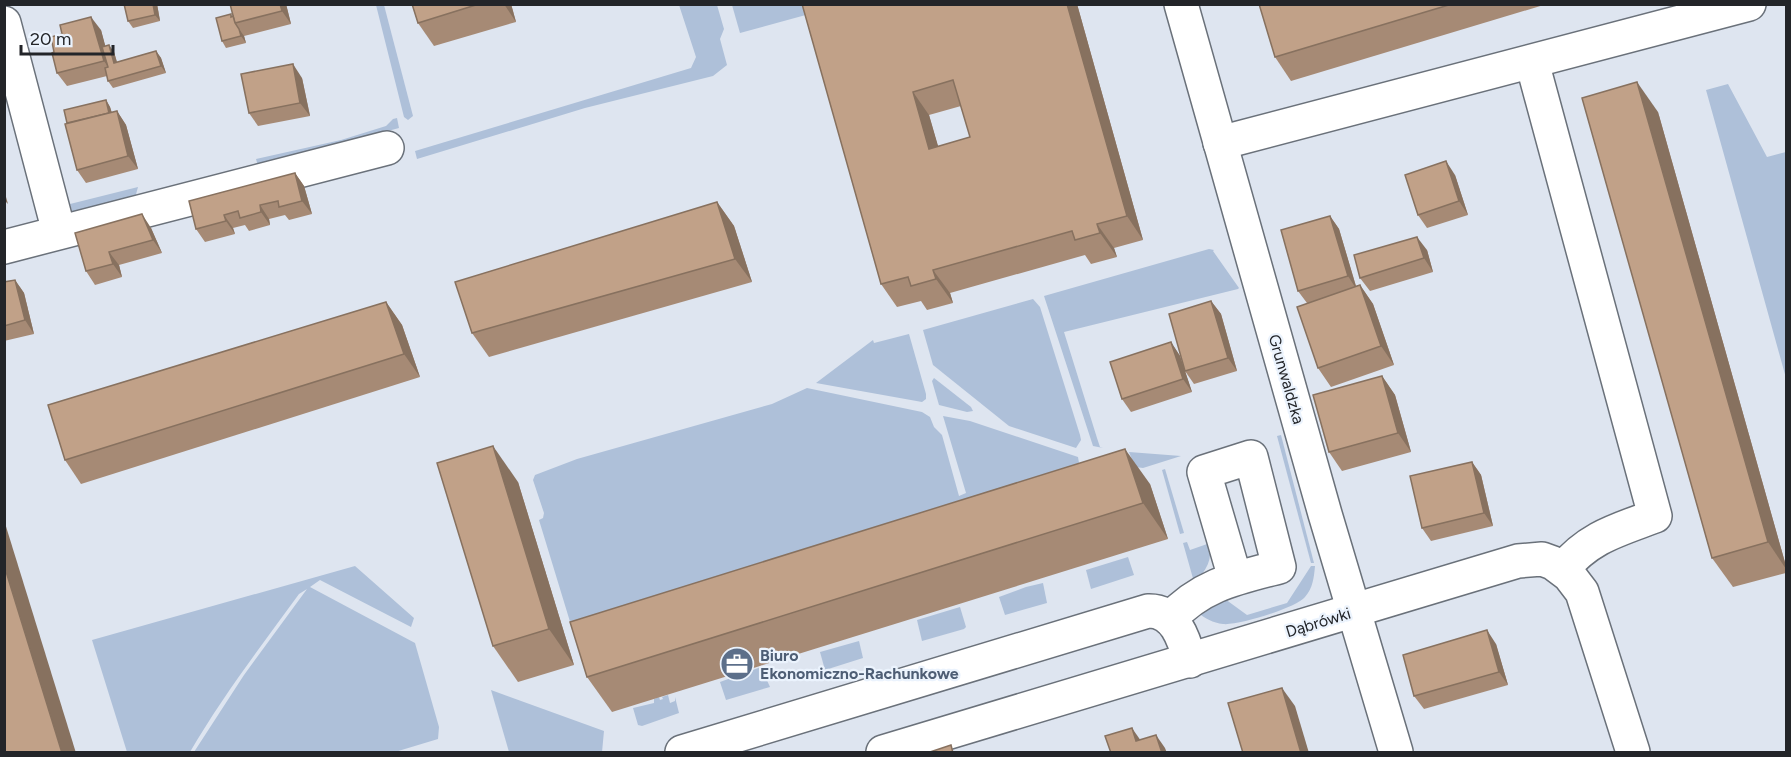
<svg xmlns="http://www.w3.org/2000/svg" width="1791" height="757" font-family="Figtree,sans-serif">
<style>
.green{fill:#aec0d9}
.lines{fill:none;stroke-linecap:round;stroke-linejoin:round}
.minor-casing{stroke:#6a717a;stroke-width:36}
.minor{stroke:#fff;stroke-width:33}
.wall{fill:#a68a75;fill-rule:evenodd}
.shaded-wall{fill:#87715f}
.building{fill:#c1a188;stroke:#87715f;stroke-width:1.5;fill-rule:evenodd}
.labels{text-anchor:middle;stroke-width:4.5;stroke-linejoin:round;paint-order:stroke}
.street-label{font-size:16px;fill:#232529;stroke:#ebf3fd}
.service-label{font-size:16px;font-weight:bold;fill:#4e5e75;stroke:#ebf3fd;text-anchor:start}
</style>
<rect width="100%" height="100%" fill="#dee5f0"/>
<g class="green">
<path d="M376,5H384L413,116L408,120L404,117Z"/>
<path d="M679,5H717L724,29L720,39L727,65L713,76L585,108L417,159L415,151L691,68L696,57Z"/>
<path d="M732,5H821L813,13L740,33Z"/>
<path d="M1728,84L1767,157L1786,152V378L1706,90Z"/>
<path d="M397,118L399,128L258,166L256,159L341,140L386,126L393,119Z"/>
<path d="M138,187L135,198L81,211H72L70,204Z"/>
<path d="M1209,249L1214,250L1213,251L1239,288L1238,289L1064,332L1097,438L1100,447L1103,448L1093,446L1044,296Z"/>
<path d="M1033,299L1040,307L1080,435L1081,440L1076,448L1009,426L933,365L923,330Z"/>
<path d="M909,334L926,394V399L922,402L816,383L873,340L874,343Z"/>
<path d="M934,378L971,407L973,411L967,412L939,405L932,381Z"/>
<path d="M807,388L922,412L930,417L934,427L942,435L959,496L966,493L943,416L970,421L1078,457L1079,463L582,661L539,520L543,518L544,513L533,480L535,475L577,459L772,404Z"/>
<path d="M1281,435L1314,563H1311L1277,436Z"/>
<path d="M1129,452L1181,456L1143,468L1135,467Z"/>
<path d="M1165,469L1184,533L1180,534L1162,470Z"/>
<path d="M1187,542L1190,550L1210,543C1212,560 1207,571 1194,582L1183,543Z"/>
<path d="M1128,557L1134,575L1091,589L1086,570Z"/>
<path d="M355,566L414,618L411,627L320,580L310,587L415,643L439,727L438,739L395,752H194L244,675L307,589L299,594C261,646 222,697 190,752H127L92,640Z"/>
<path d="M1311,566H1315C1314,577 1313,588 1305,597C1296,608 1237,626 1223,624C1213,623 1205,618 1198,613L1225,599L1247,615L1287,603Z"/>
<path d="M1043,583L1047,603L1005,615L999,597L1026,587Z"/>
<path d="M960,607L966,627L964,629L922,641L917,620Z"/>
<path d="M859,641L863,658L825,670L820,652Z"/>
<path d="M761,667L770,687L726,700L720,682Z"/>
<path d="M491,690L604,731L602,752H509Z"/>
<path d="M668,695L670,703L675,701V697L679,713L642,726L638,725L633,708L654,703V699L659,697L660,700L663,699L662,697Z"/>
</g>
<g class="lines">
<defs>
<g id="minor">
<path d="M1181,4L1325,514L1396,752"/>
<path d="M4,23L59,232"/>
<path d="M1532,62L1655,516C1618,530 1589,537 1563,569"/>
<path d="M1220,143L1749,4"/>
<path d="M4,247L387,148"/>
<path d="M1170,619C1201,585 1236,578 1279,567L1251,457L1204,472L1235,578"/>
<path d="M682,752L1148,611C1175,610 1184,639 1190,661"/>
<path d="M883,752L1518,561L1542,559L1553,563L1569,575L1582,592L1633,752"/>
</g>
</defs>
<use href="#minor" class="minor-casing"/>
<use href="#minor" class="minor"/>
</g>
<g class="wall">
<path d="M157,4L160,21L133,28L128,21Z"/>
<path d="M286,4L291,24L244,36L246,43L226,48L222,41L232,16Z"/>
<path d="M412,4H511L516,22L434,46L418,23Z"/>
<path d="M802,4H1077L1143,240L1114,248L1117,257L1091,264L1085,255L950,293L953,303L927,310L921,301L897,307L881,284ZM961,106L970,137L938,147L929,115Z"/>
<path d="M1259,4H1547L1291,81L1275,57Z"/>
<path d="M101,30L105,46L114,52L117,62L156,51L161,58L166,73L113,88L108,81L107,76L67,86L57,73Z"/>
<path d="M302,78L310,116L258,126L249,113Z"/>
<path d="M106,100L110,107L112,113L117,111L126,125L138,169L86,183L77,170Z"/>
<path d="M1658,112L1786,566V573L1733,587L1712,558Z"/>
<path d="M295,173L304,186L312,214L289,220L285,215L269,219L270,225L249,231L245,225L233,228L235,234L205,242L196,229Z"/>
<path d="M1455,175L1468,215L1427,228L1418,215Z"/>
<path d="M717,202L734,226L752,282L489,357L472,333Z"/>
<path d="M1330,216L1339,229L1356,286L1360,285L1373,304L1394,365L1331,387L1318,368L1307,303L1298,291Z"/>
<path d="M151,228L162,253L119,265L122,277L95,285L86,271L75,233Z"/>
<path d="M1427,250L1433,272L1370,291L1360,278Z"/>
<path d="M15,280L24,293L34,334L4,341V282Z"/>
<path d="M1211,301L1221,314L1237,371L1194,384L1185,371Z"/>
<path d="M386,302L402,325L420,377L81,484L65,460Z"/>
<path d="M1171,342L1180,356L1192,392L1131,412L1122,399Z"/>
<path d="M1382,376L1395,395L1411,452L1342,471L1329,452Z"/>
<path d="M1472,462L1481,475L1493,526L1431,541L1422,528Z"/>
<path d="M518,482L574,665L518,682L493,646Z"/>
<path d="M1150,484L1168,539L612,712L587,677Z"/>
<path d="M1496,644L1508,685L1424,709L1414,696Z"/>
</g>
<g class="shaded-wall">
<path d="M153,4H157L160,21L155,15Z"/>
<path d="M280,4H286L291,24L282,11Z"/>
<path d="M504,4H511L516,22Z"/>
<path d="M1067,4H1077L1143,240L1127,216Z"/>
<path d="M91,17L101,30L113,74L104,61Z"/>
<path d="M239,29L244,36L246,43L241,36Z"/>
<path d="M109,45L114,52L119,70L114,63Z"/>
<path d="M156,51L161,58L166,73L161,66Z"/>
<path d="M293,64L302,78L310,116L300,103Z"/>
<path d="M1637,82L1658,112L1786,566V569L1768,542Z"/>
<path d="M913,92L929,115L946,173L929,149Z"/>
<path d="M106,100L110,107L116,127L111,120Z"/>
<path d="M117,111L126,125L138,169L128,156Z"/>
<path d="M1446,161L1455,175L1468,215L1459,201Z"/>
<path d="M295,173L304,186L312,214L302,201Z"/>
<path d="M4,190L8,204L4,200Z"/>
<path d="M717,202L734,226L752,282L735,259Z"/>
<path d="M260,205L269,219L270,225L261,212Z"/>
<path d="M142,214L151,228L162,253L153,240Z"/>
<path d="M224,215L233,228L235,234L226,221Z"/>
<path d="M1330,216L1339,229L1357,290L1348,276Z"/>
<path d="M1097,224L1114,248L1117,257L1100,233Z"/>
<path d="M1417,237L1427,250L1433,272L1424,258Z"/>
<path d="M109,252L119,265L122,277L113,264Z"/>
<path d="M933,270L950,293L953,303L936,279Z"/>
<path d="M15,280L24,293L34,334L25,320Z"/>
<path d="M1360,285L1373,304L1394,365L1381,346Z"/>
<path d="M1211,301L1221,314L1237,371L1228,358Z"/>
<path d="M386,302L402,325L420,377L404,354Z"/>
<path d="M1171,342L1180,356L1192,392L1183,379Z"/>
<path d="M1382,376L1395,395L1411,452L1398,433Z"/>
<path d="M493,446L518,482L574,665L549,629Z"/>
<path d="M1125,449L1150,484L1168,539L1143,503Z"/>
<path d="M1472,462L1481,475L1493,526L1484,513Z"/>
<path d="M4,520L76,753H62L4,565Z"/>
<path d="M1487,630L1496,644L1508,685L1499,672Z"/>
<path d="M1282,688L1295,706L1309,753H1301Z"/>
<path d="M1132,728L1141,741H1136Z"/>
<path d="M1156,735L1165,748L1167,753H1162Z"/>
</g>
<g class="building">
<path d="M124,4H153L155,15L128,21Z"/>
<path d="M230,4H280L282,11L235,23Z"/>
<path d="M412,4H479L418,23Z"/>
<path d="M802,4H1067L1127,216L1097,224L1100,233L1075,240L1072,231L933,270L936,279L911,286L908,277L881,284ZM953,80L970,137L929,149L913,92Z"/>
<path d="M1259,4H1452L1275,57Z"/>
<path d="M231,14V17L233,16L235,23L239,29L241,36L222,41L216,18Z"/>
<path d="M91,17L104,61L57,73L52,53L54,52L51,37L62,34L60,25Z"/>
<path d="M109,45L114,63L156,51L161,66L108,81L105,68L108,67L102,47Z"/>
<path d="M293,64L300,103L249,113L241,74Z"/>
<path d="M1637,82L1768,542L1712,558L1582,98Z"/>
<path d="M106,100L109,113L67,123L64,110Z"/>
<path d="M117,111L128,156L77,170L65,124Z"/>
<path d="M1446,161L1459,201L1418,215L1405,175Z"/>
<path d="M295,173L302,201L279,207L278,201L260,205L261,212L240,218L238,211L224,215L226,221L196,229L189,201Z"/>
<path d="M717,202L735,259L472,333L455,282Z"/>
<path d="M142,214L153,240L109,252L113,264L86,271L75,233Z"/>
<path d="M1330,216L1348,276L1298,291L1281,230Z"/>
<path d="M1417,237L1424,258L1360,278L1354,255Z"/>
<path d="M15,280L25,320L4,326V282Z"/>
<path d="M1360,285L1381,346L1318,368L1297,307Z"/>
<path d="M1211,301L1228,358L1185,371L1169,314Z"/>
<path d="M386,302L404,354L65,460L48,405Z"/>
<path d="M1171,342L1183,379L1122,399L1110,362Z"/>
<path d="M1382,376L1398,433L1329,452L1313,395Z"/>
<path d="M493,446L549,629L493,646L437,463Z"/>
<path d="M1125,449L1143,503L587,677L570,622Z"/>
<path d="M1472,462L1484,513L1422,528L1410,476Z"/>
<path d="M4,565L62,753H5L4,750Z"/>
<path d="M1487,630L1499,672L1414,696L1403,655Z"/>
<path d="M1282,688L1301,753H1243L1228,703Z"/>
<path d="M1132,728L1136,741L1156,735L1162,753H1111L1105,736Z"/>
<path d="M951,745L953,753H927Z"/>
</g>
<defs>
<symbol id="office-disc" viewBox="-11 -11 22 22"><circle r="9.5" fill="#5c6f8a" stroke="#ebf3fd"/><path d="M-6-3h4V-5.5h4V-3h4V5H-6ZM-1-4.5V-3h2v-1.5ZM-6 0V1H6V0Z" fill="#fff"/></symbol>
</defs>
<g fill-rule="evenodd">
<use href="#office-disc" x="718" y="645" width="38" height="38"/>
</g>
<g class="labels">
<g class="street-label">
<text transform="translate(1287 379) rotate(74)" y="6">Grunwaldzka</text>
<text transform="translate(1318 622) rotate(-17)" y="6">Dąbrówki</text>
</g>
<g class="service-label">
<text x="760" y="661">Biuro<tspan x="760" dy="18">Ekonomiczno-Rachunkowe</tspan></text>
</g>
</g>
<rect width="1791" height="757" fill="none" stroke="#232529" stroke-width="12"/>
<path d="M21 45v9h92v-9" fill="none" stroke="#232529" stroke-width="3"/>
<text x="30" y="45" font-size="18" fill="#232529" stroke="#ebf3fd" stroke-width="4.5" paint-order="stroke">20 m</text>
</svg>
